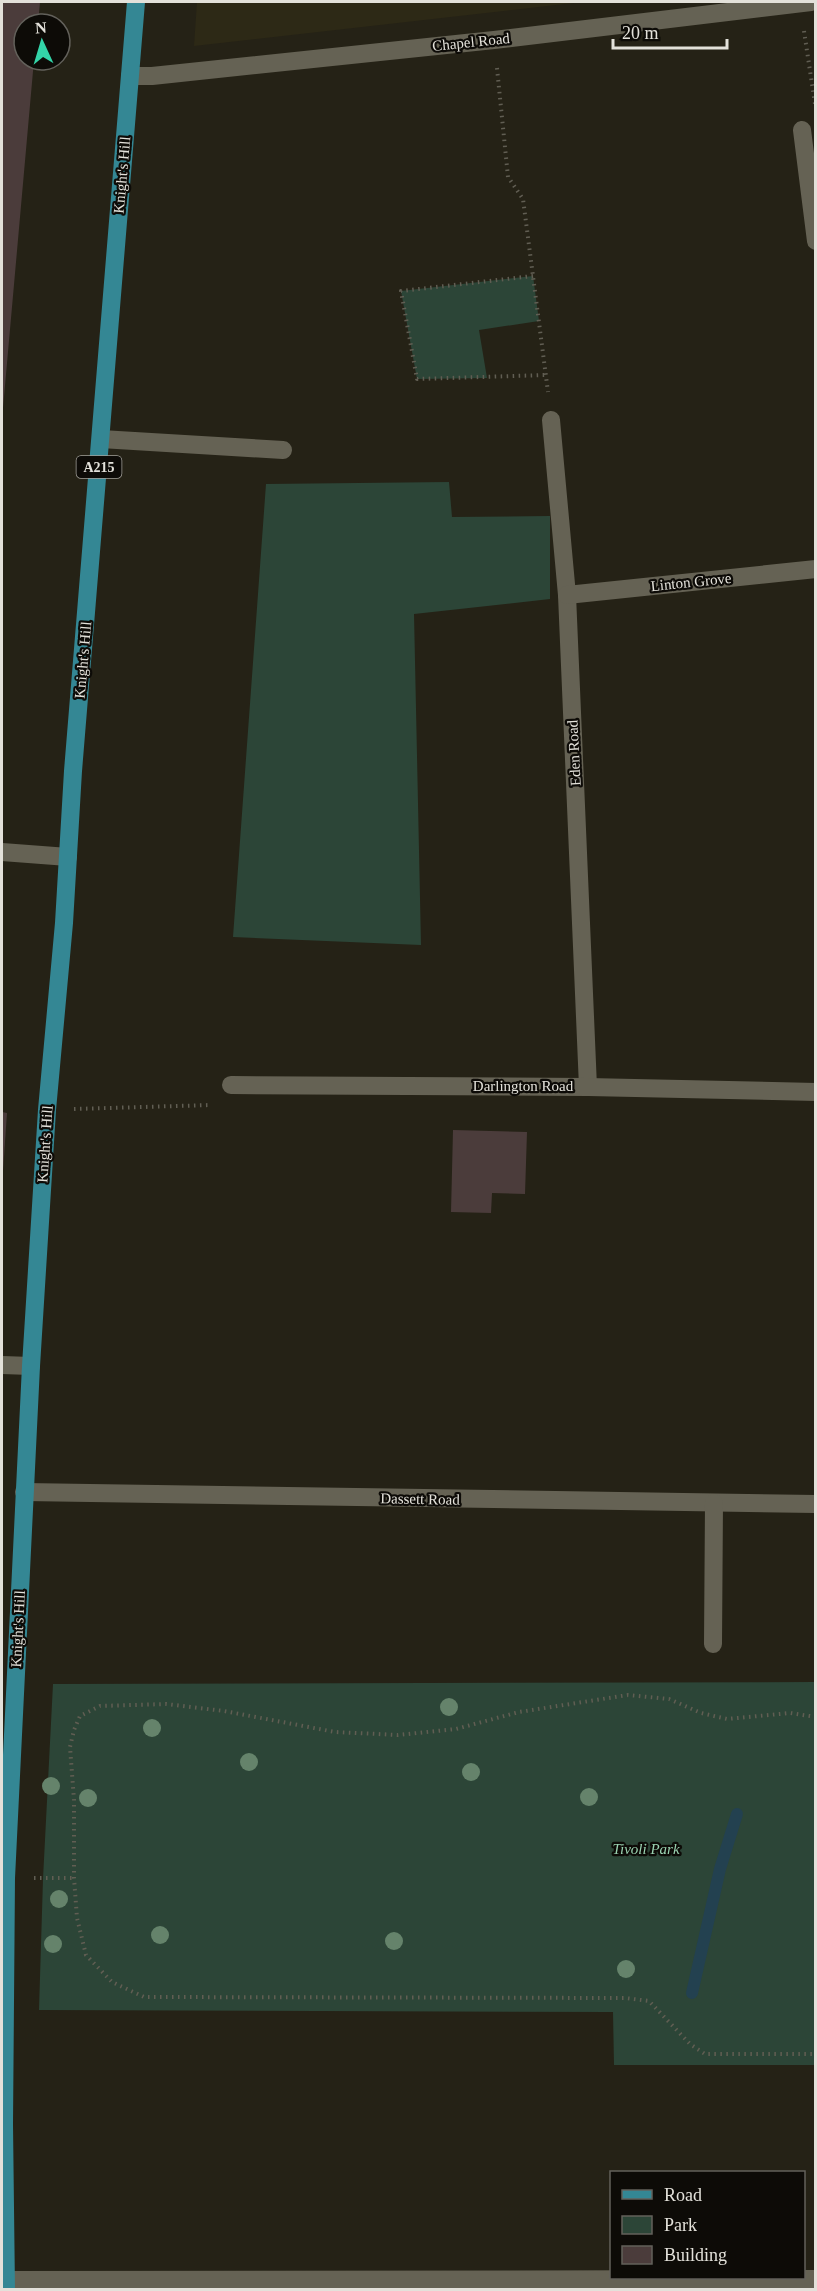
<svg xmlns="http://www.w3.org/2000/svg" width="817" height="2291" font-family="'Times New Roman',serif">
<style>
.built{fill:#2d2916}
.green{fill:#2c4537}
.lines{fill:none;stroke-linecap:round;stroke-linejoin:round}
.stream{stroke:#234150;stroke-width:12}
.building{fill:#4b3c3b}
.path{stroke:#615e53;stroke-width:4;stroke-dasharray:1.5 4.5;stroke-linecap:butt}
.minor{stroke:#656254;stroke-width:18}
.major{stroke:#348794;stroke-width:18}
.tree{fill:#65836b}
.labels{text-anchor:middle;stroke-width:4.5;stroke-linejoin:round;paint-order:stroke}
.shield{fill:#0d0b07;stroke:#a3a19b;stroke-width:1.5}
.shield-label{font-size:14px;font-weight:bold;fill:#e3e1da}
.street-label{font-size:15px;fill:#e3e1da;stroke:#0d0b07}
.park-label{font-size:15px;font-style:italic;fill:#9ad2b1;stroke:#0d0b07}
</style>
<rect width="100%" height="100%" fill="#252216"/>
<path class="built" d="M197,2H582L194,46Z"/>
<g class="green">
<path d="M533,276L539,321L479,330L487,378L417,379L401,291Z"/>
<path d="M449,482L452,517L550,516V599L414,614L421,945L233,937L266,484Z"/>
<path d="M815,1682V2065H614L613,2012L39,2010L43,1879L53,1684Z"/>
</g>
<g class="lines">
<path class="stream" d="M692,1993L720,1869L737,1814"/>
</g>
<g class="building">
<path d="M2,2H40L38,24H24V60H34L3,408H2Z"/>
<path d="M2,1112L7,1113L3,1171H2Z"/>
<path d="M453,1130L527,1132L525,1194L492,1193L491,1213L451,1212Z"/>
</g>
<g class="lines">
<g class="path">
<path d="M804,31L815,104"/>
<path d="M497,68L508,177L523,199L548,392"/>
<path d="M533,276L401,291L417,379L546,375"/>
<path d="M74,1109L211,1105"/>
<path d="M816,1717L790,1713L727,1719L701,1713L669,1699L628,1695L519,1712L456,1729L398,1735L335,1732L224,1711L166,1704L100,1706L80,1716L74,1730L70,1747L74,1800V1878L77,1918L86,1955L112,1982L144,1997L625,1998L649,2001L690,2044L705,2054H816"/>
<path d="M34,1878H74"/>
</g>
<g class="minor">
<path d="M130,76H152L494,40L811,2"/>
<path d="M802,130L816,241"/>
<path d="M551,420L567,595L588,1087"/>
<path d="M101,439L283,450"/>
<path d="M567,595L816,569"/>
<path d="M2,852L68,857"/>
<path d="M231,1085L588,1087L816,1092"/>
<path d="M2,1365L31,1366"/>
<path d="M24,1492L816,1504"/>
<path d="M713,1644L714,1503"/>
<path d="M6,2280L816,2279"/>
</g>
<path class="major" d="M6,2290L4,2124L6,1878L31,1366L47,1110L64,923L73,771L136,2"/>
</g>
<g class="tree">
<circle cx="449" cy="1707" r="9"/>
<circle cx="152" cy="1728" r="9"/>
<circle cx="249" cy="1762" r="9"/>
<circle cx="471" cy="1772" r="9"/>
<circle cx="51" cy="1786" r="9"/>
<circle cx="589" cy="1797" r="9"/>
<circle cx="88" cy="1798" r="9"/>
<circle cx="59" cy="1899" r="9"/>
<circle cx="160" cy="1935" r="9"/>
<circle cx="394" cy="1941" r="9"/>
<circle cx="53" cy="1944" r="9"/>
<circle cx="626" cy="1969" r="9"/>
</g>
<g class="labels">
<rect class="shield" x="76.5" y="456" width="45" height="22" rx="4.5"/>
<g class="shield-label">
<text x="99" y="472">A215</text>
</g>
<g class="street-label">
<text transform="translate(471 42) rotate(-6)" y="5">Chapel Road</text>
<text transform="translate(122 175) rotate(-85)" y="5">Knight's Hill</text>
<text transform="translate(691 582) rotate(-6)" y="5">Linton Grove</text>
<text transform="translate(83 660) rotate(-85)" y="5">Knight's Hill</text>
<text transform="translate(574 753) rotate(-93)" y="5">Eden Road</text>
<text x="523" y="1091">Darlington Road</text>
<text transform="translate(45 1144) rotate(-86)" y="5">Knight's Hill</text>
<text transform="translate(420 1499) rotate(1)" y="5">Dassett Road</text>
<text transform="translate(18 1629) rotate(-87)" y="5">Knight's Hill</text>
</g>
<g class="park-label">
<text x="646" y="1854">Tivoli Park</text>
</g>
</g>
<rect width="817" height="2291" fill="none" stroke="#e3e1da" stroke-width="6"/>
<rect x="610" y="2171" width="195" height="108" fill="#0d0b07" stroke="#63615b" stroke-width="1.5"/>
<rect x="622" y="2190" width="30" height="9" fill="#348794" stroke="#63615b" stroke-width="1.5"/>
<text x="664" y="2201" font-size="18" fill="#e3e1da">Road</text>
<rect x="622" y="2216" width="30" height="18" fill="#2c4537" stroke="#63615b" stroke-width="1.5"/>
<text x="664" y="2231" font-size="18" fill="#e3e1da">Park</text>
<rect x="622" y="2246" width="30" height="18" fill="#4b3c3b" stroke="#63615b" stroke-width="1.5"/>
<text x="664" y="2261" font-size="18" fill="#e3e1da">Building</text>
<g transform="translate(42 42) rotate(356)"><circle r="28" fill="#0d0b07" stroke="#63615b" stroke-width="1.5"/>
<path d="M0-4.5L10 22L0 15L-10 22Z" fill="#33d4a8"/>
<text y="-9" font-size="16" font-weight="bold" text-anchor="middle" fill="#e3e1da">N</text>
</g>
<path d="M613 39v9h114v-9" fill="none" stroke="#e3e1da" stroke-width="3"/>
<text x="622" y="39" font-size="18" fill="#e3e1da" stroke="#0d0b07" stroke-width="4.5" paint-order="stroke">20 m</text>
</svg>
